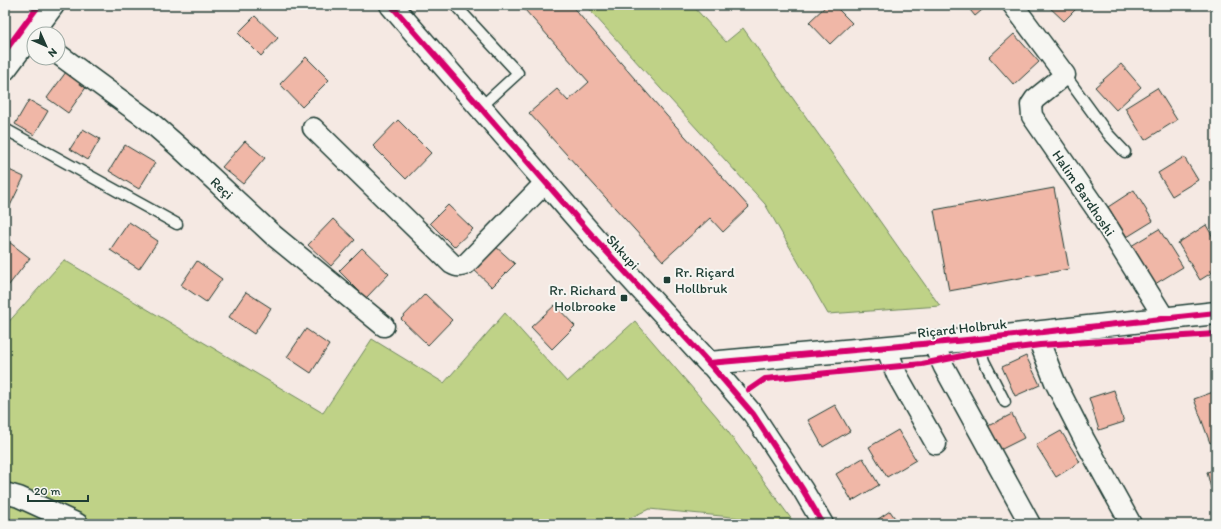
<svg xmlns="http://www.w3.org/2000/svg" width="1221" height="529" font-family="Itim,sans-serif">
<style>
.green{fill:#bfd287;stroke:#6f885e}
.building{fill:#f0b7a7;stroke:#1f3d34}
.lines{fill:none;stroke-linecap:round;stroke-linejoin:round}
.lane-casing{stroke:#1f3d34;stroke-width:13}
.street-casing{stroke:#1f3d34;stroke-width:23}
.secondary-casing{stroke:#1f3d34;stroke-width:25}
.lane{stroke:#f6f6f2;stroke-width:10}
.street{stroke:#f6f6f2;stroke-width:20}
.secondary{stroke:#f6f6f2;stroke-width:22}
.cycleway-casing{stroke:#f6f6f2;stroke-width:8}
.cycleway{stroke:#d6006c;stroke-width:6}
.poi-dot{fill:#1f3d34;stroke:#f6f6f2;stroke-width:1.5}
.labels{text-anchor:middle;stroke-width:4;stroke-linejoin:round;paint-order:stroke}
.street-label{font-size:14px;fill:#1f3d34;stroke:#f6f6f2}
.poi-label{font-size:14px;fill:#1f3d34;stroke:#f6f6f2;text-anchor:start}
</style>
<rect width="100%" height="100%" fill="#f5e9e3"/>
<filter id="ink" filterUnits="userSpaceOnUse"><feTurbulence type="fractalNoise" baseFrequency=".025" numOctaves="2"/><feDisplacementMap in="SourceGraphic" scale="8" xChannelSelector="R" yChannelSelector="G"/><feConvolveMatrix kernelMatrix="1 2 1 2 8 2 1 2 1" color-interpolation-filters="sRGB"/></filter>
<g filter="url(#ink)">
<g class="green">
<path d="M585,5H692L726,42L743,28L940,306L828,314L765,204Z"/>
<path d="M64,260L323,413L372,339L444,383L505,313L567,382L635,321L718,418L795,524H749L742,518L649,509L617,524H5V326Z"/>
</g>
<g class="building">
<path d="M531,5H571L666,115L749,207L723,232L710,218L663,261L529,113L557,89L568,101L589,82L525,10Z"/>
<path d="M827,5H834L852,23L830,44L809,22Z"/>
<path d="M966,5H988L975,16Z"/>
<path d="M1047,5H1080L1064,21Z"/>
<path d="M1208,5H1216V16Z"/>
<path d="M255,16L278,38L261,56L238,33Z"/>
<path d="M1014,34L1039,62L1014,85L989,57Z"/>
<path d="M306,57L329,80L302,107L280,84Z"/>
<path d="M1121,64L1141,87L1116,110L1095,87Z"/>
<path d="M66,72L87,86L68,113L47,98Z"/>
<path d="M1157,88L1177,120L1145,140L1125,108Z"/>
<path d="M29,100L48,111L34,135L15,124Z"/>
<path d="M398,120L431,153L406,179L373,146Z"/>
<path d="M83,129L100,139L88,160L70,149Z"/>
<path d="M245,141L265,158L243,184L222,167Z"/>
<path d="M125,145L155,163L139,189L109,171Z"/>
<path d="M1184,157L1198,180L1172,196L1158,173Z"/>
<path d="M5,168L24,177L9,208L5,206Z"/>
<path d="M1054,188L1069,269L949,291L934,210Z"/>
<path d="M1134,190L1153,221L1127,237L1108,207Z"/>
<path d="M448,205L473,229L454,247L430,223Z"/>
<path d="M333,219L355,240L331,266L308,245Z"/>
<path d="M129,222L158,241L139,269L110,250Z"/>
<path d="M1206,225L1216,242V270L1200,280L1178,243Z"/>
<path d="M1159,229L1183,267L1155,284L1131,246Z"/>
<path d="M5,239L30,258L5,290Z"/>
<path d="M494,245L515,264L492,287L472,268Z"/>
<path d="M362,248L389,274L366,298L339,271Z"/>
<path d="M197,261L222,279L206,302L181,285Z"/>
<path d="M246,292L271,308L254,334L229,317Z"/>
<path d="M425,294L452,320L428,345L401,319Z"/>
<path d="M555,305L575,326L552,349L531,327Z"/>
<path d="M306,329L329,345L311,373L287,357Z"/>
<path d="M1026,356L1040,385L1015,396L1002,367Z"/>
<path d="M1114,390L1124,422L1099,430L1089,398Z"/>
<path d="M1216,391V440L1210,443L1194,399Z"/>
<path d="M835,405L850,431L823,447L808,420Z"/>
<path d="M1012,414L1024,438L1000,450L988,426Z"/>
<path d="M898,430L916,460L887,477L869,447Z"/>
<path d="M1061,431L1080,462L1056,477L1036,445Z"/>
<path d="M863,458L879,485L852,501L836,474Z"/>
<path d="M1216,469V496L1213,497L1207,472Z"/>
<path d="M890,511L899,524H871Z"/>
</g>
<g class="lines">
<defs>
<g id="lane">
<path d="M455,5L518,73L481,107"/>
<path d="M1065,75L1108,134L1125,152"/>
<path d="M5,129L177,224"/>
<path d="M978,339L984,361L1005,402"/>
</g>
<g id="street">
<path d="M1013,5L1065,75L1035,99L1031,105L1032,116L1101,216L1165,319"/>
<path d="M58,54L148,120L179,147L273,235L384,326"/>
<path d="M313,128L452,264C457,267 460,267 466,264L546,182"/>
<path d="M1036,333L1055,382L1084,439L1131,524"/>
<path d="M933,343L944,367L1030,524"/>
<path d="M886,347L897,375L936,444"/>
<path d="M709,363L753,414L803,490L823,524"/>
<path d="M5,493L19,497L78,524"/>
</g>
<g id="secondary">
<path d="M391,5L596,240L709,363L978,339L1216,313"/>
<path d="M5,69L53,5"/>
</g>
</defs>
<use href="#lane" class="lane-casing"/>
<use href="#street" class="street-casing"/>
<use href="#secondary" class="secondary-casing"/>
<use href="#lane" class="lane"/>
<use href="#street" class="street"/>
<use href="#secondary" class="secondary"/>
<defs>
<g id="cycleway">
<path d="M391,5L596,240L709,363L753,414L803,490L823,524"/>
<path d="M5,51L39,5"/>
<path d="M709,363L978,339L1216,313"/>
<path d="M749,390L765,379L922,364L972,354L1040,345L1216,334"/>
</g>
</defs>
<use href="#cycleway" class="cycleway-casing"/>
<use href="#cycleway" class="cycleway"/>
</g>
</g>
<g class="poi-dot">
<rect x="663" y="276" width="8" height="8" rx="2"/>
<rect x="620" y="294" width="8" height="8" rx="2"/>
</g>
<g class="labels">
<g class="street-label">
<text transform="translate(222 188) rotate(43)" y="5">Reçi</text>
<text transform="translate(1084 193) rotate(56)" y="5">Halim Bardhoshi</text>
<text transform="translate(623 252) rotate(48)" y="5">Shkupi</text>
<text transform="translate(962 328) rotate(-6)" y="5">Riçard Holbruk</text>
</g>
<g class="poi-label">
<text x="675" y="277">Rr. Riçard<tspan x="675" dy="16">Hollbruk</tspan></text>
<text x="616" y="295" text-anchor="end">Rr. Richard<tspan x="616" dy="16">Holbrooke</tspan></text>
</g>
</g>
<rect width="1221" height="529" fill="none" stroke="#f6f6f2" stroke-width="20"/>
<rect x="10" y="10" width="1201" height="509" fill="none" stroke="#1f3d34" stroke-width="1.5" filter="url(#ink)"/>
<g transform="translate(46 46) rotate(135)"><circle r="19" fill="#f6f6f2" stroke="#a0aca6"/>
<path d="M0-3L7 15L0 10L-7 15Z" fill="#1f3d34"/>
<text y="-6" font-size="11" font-weight="bold" text-anchor="middle" fill="#1f3d34">N</text>
</g>
<path d="M28 495v6h60v-6" fill="none" stroke="#1f3d34" stroke-width="2"/>
<text x="34" y="495" font-size="12" fill="#1f3d34" stroke="#f6f6f2" stroke-width="3" paint-order="stroke">20 m</text>
</svg>
